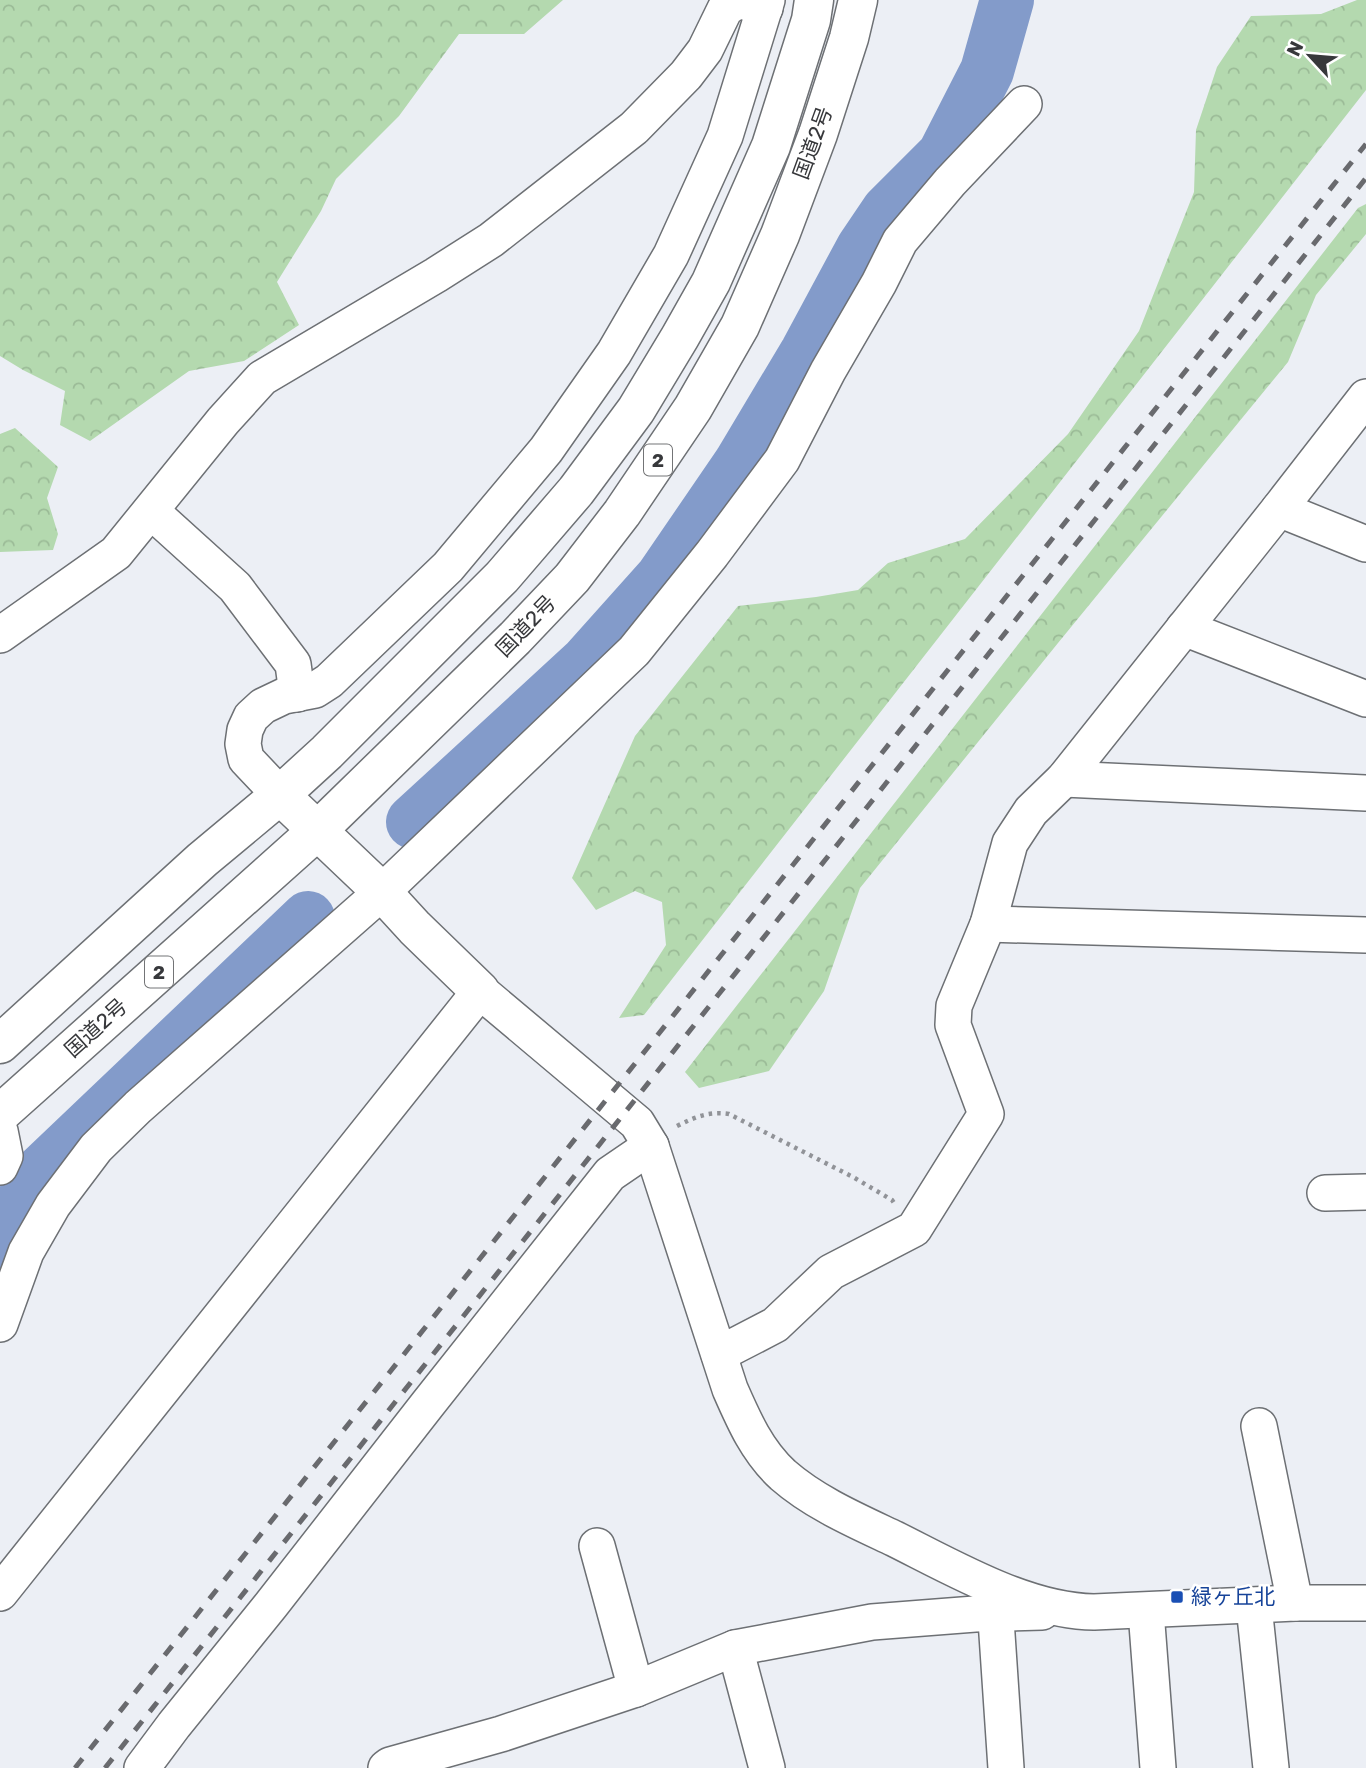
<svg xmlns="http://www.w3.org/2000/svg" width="1366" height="1768" font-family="Rubik,'Noto Sans JP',sans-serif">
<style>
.forest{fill:url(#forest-crowns)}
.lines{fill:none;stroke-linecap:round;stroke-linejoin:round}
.river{stroke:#839bca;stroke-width:54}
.street-casing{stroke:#6d7074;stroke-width:38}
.secondary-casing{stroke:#6d7074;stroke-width:41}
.highway-casing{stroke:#6d7074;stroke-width:41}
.path{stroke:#919398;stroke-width:4.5;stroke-dasharray:3.5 5;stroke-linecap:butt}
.street{stroke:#fff;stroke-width:35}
.secondary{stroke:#fff;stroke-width:38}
.highway{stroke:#fff;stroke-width:38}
.rail{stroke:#696a6e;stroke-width:5;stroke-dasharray:12 12;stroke-linecap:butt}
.transit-dot{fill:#1a4fb4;stroke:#fff;stroke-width:2.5}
.labels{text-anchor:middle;stroke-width:5;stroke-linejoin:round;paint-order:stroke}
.shield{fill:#fff;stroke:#737476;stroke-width:2}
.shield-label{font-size:19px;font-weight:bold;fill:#37383b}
.street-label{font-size:21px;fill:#37383b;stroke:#fff}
.transit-label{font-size:21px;fill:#164399;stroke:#fff;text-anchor:start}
</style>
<defs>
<pattern id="forest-crowns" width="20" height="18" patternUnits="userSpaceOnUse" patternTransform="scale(1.75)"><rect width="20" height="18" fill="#b4d9af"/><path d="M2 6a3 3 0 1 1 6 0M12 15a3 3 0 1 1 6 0" fill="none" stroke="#9bbb97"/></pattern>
</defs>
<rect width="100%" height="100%" fill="#eceff5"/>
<g class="forest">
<path d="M0,0H563L524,34H459L399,116L336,179L321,211L277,282L299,325L244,361L189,371L90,441L60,425L65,391L23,370L0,356Z"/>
<path d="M1357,0H1366V90L644,1015L619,1018L666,945L662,902L635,891L596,910L572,878L635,736L738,606L816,597L858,590L888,563L965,539L1068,434L1139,331L1194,192L1196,130L1217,67L1251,16L1321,14Z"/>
<path d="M1366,204V234L1316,295L1288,362L1058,643L860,888L824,991L769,1071L699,1088L685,1072L1358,208Z"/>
<path d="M15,428L58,467L47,498L58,534L53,550L0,552V434Z"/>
</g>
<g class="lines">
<g class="river">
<path d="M413,822L586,663L662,578L740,464L807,352L863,248L888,211L944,155L987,71L1007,0"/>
<path d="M0,1241L37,1176L308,918"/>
</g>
<defs>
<g id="street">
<path d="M1279,509L1366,544"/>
<path d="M151,511L235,587L293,664L297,694"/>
<path d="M1184,628L1366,699"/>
<path d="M0,635L116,553L223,421L262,378L436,275L491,240L634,128L686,75L705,50L725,9L738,0L765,8"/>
<path d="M1064,779L1366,793"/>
<path d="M280,795L246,759L243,744L245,730L251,717L263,706L284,696L315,690L329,681L448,567L546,450L614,353L671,255L725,136L767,0"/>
<path d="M988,924L1366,935"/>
<path d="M0,1131L5,1156L0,1167"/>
<path d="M1325,1193L1366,1192"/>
<path d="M0,1324L26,1252L53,1205L96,1148L138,1107L382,892L634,651L712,554L782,460L828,371L879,283L900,241L950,182L1024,104"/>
<path d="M719,1354L775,1325L831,1272L914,1229L986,1114L953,1025L954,1006L988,924L1010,843L1031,811L1064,779L1279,509L1366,397"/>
<path d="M1259,1426L1295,1603"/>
<path d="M597,1546L636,1689"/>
<path d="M994,1590L1006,1768"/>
<path d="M0,1593L480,991L637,1123L651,1146L730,1389C744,1421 757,1451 783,1475C815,1503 857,1521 895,1539C955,1569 1027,1611 1094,1612L1295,1603H1366"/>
<path d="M1254,1606L1271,1768"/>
<path d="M1146,1611L1158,1768"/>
<path d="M735,1648L767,1768"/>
<path d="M142,1768L174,1725L271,1605L427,1405L610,1174L651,1146"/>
<path d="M386,1768L390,1765L501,1734L636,1689L735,1648L872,1622L975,1614L1042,1612"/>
</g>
<path id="secondary" d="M280,795L382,892L415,928L480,991"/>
<g id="highway">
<path d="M0,1044L202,860L280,795L327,752L502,577L576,491L636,410L680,337L711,282L771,146L811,20L814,0"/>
<path d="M0,1114L318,830L515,638L572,578L622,513L693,408L740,326L780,235L818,134L849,38L858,0"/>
</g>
</defs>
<use href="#street" class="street-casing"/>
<use href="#secondary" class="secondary-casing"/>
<use href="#highway" class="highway-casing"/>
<path class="path" d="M677,1126C695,1117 709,1111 729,1114L853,1177L892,1200L894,1203"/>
<use href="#street" class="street"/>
<use href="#secondary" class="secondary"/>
<use href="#highway" class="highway"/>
<g class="rail">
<path d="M75,1768L1366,144"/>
<path d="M105,1768L1366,178"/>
</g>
</g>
<rect class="transit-dot" x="1170" y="1590" width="14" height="14" rx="3.5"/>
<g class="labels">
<g class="shield">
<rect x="644" y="444.5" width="28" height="31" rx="5"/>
<rect x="145" y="956.5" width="28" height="31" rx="5"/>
</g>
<g class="shield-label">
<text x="658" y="467">2</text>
<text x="159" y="979">2</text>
</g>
<g class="street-label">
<text transform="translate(813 143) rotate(-70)" y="7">国道2号</text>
<text transform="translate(526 626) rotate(-46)" y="7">国道2号</text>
<text transform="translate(96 1028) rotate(-42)" y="7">国道2号</text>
</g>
<g class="transit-label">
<text x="1191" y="1604">緑ヶ丘北</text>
</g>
</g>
<g transform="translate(1310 56) rotate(296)" stroke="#ffffff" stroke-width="5" paint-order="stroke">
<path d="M0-5L12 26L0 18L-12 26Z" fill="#37383b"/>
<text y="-10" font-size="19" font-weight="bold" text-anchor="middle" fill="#37383b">N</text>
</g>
</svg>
